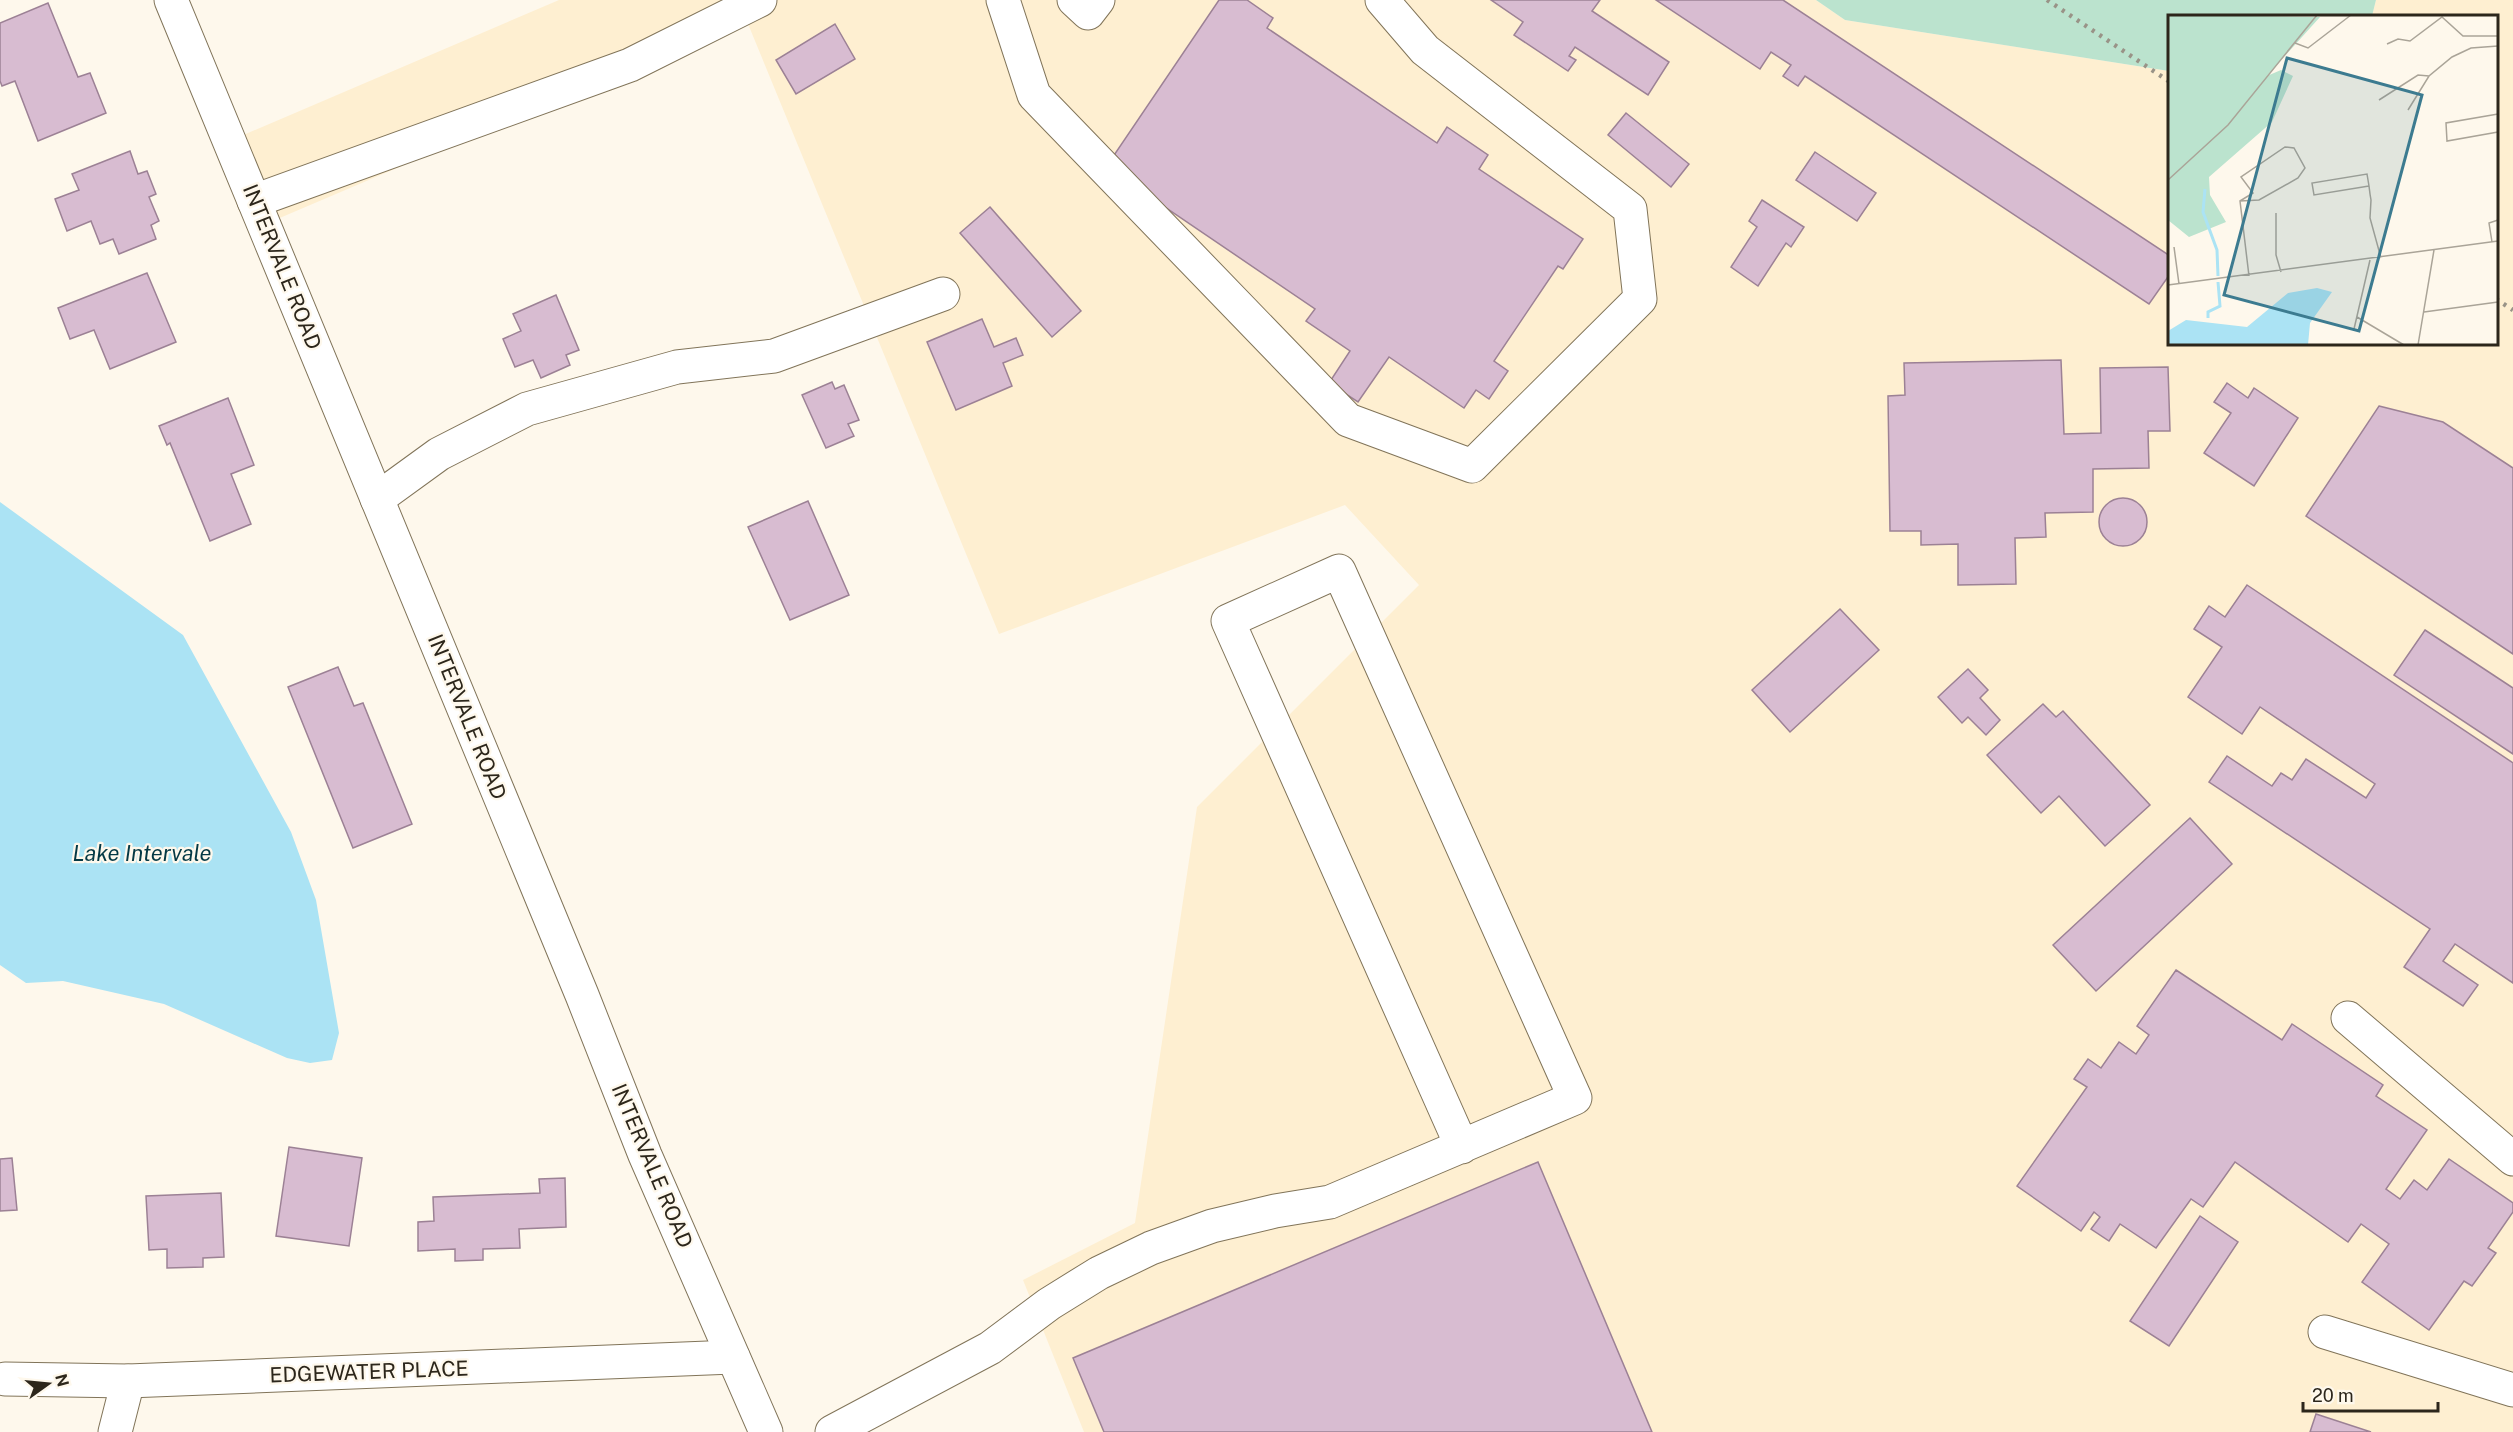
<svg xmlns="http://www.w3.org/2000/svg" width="2513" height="1432" font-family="'Public Sans',sans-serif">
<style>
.built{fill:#feefd1}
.green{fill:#bbe3ce}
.water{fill:#abe3f4}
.building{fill:#d8bcd1;stroke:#9c8195;stroke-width:1.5}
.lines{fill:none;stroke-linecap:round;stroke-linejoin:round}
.minor-casing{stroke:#817459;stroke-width:35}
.minor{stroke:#fff;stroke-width:33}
.rail{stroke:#999387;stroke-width:4.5;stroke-dasharray:3 6;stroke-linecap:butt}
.labels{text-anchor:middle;stroke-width:4.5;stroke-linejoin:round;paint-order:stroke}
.street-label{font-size:21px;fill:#2c261b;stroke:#fef8ec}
.water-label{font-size:22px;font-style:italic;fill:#043945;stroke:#fef8ec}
.inset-river{fill:none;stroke:#abe3f4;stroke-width:3}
.inset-road{fill:none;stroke:#aaa498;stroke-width:1.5}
.view{fill:#3c7b90;fill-opacity:0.15;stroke:#3c7b90;stroke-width:3}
.inset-edge{fill:none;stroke:#2c261b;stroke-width:3}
</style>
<rect width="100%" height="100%" fill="#fef8ec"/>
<path class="built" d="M559,0H1816L1845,20L2169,71L2170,344H2496V16H2372L2376,0H2513V1432H1084L1023,1280L1135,1223L1197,807L1419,585L1345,505L999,634L746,19L268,223L234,139Z"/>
<path class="green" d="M1816,0H2376L2372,16H2170L2169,71L1845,20Z"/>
<path class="water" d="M0,502L183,635L291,832L316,900L339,1033L332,1060L310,1063L287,1058L164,1004L63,981L26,983L0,965Z"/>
<g class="building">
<path d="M1219,0H1247L1273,18L1267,28L1437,143L1447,127L1488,155L1479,169L1583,239L1563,269L1558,266L1494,361L1508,371L1489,399L1476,390L1464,408L1389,357L1358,402L1329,383L1350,351L1306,321L1315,309L1106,167Z"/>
<path d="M1491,0H1600L1592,11L1669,62L1648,95L1575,47L1569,56L1576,60L1568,71L1514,35L1523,22Z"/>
<path d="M1656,0H1783L2170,256V274L2149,304L1805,76L1798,86L1783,76L1791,65L1771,52L1760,69Z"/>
<path d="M48,3L78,77L90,73L106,113L38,141L15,81L2,86L0,81V23Z"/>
<path d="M835,24L855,59L796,94L776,60Z"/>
<path d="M1626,113L1689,164L1671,187L1608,135Z"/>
<path d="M130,151L138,174L147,171L156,194L149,197L159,221L151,225L156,239L119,254L113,239L100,244L91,221L67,231L55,199L79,190L72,174Z"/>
<path d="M1815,152L1876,193L1857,221L1796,180Z"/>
<path d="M1762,200L1804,227L1791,247L1786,243L1758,286L1731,267L1757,227L1749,221Z"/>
<path d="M990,207L1081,311L1052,337L960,233Z"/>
<path d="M147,273L176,342L110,369L94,330L70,339L58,308Z"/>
<path d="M556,295L579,350L566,355L570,365L541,378L533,360L515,367L503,339L521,331L513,314Z"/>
<path d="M982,319L994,347L1016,338L1023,355L1003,363L1012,386L956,410L927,342Z"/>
<path d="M2061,360L2064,434L2101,433L2100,368L2168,367L2170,431H2148L2149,468L2093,469V512L2045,513L2046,537L2015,538L2016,584L1958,585V544L1921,545V531H1890L1888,396L1905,395L1904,363Z"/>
<path d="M832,382L835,389L844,385L859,420L848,424L854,436L826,448L802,395Z"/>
<path d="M2227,383L2248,398L2254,388L2298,418L2254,486L2204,453L2231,413L2214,402Z"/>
<path d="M228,398L254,465L231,474L251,524L210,541L170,443L167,445L159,426Z"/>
<path d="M2379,406L2443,422L2513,468V654L2306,516Z"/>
<circle cx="2123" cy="522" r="24"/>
<path d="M808,501L849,595L790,620L748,527Z"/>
<path d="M2247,585L2513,763V983L2455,944L2443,961L2478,985L2463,1006L2404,967L2430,929L2209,782L2227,756L2272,786L2281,773L2292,780L2306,759L2366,798L2375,784L2260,707L2242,734L2188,697L2222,647L2194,629L2209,606L2225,617Z"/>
<path d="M1840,609L1879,650L1790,732L1752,690Z"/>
<path d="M2425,630L2513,688V754L2394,675Z"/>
<path d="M338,667L354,706L363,703L412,824L353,848L288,687Z"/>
<path d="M1968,669L1988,690L1980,698L2000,720L1986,735L1968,717L1962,723L1938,697Z"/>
<path d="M2043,704L2056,717L2063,711L2150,805L2105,846L2059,796L2041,813L1987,755Z"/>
<path d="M2190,818L2232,864L2096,991L2053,945Z"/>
<path d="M2176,970L2282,1040L2292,1024L2383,1085L2376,1096L2427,1130L2386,1189L2400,1199L2414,1180L2427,1190L2449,1159L2513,1203V1212L2488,1248L2496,1253L2472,1286L2464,1281L2429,1330L2362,1282L2389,1244L2361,1224L2348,1242L2235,1162L2203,1207L2191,1199L2156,1248L2120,1224L2109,1241L2091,1229L2100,1217L2094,1212L2081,1231L2017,1186L2087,1087L2074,1079L2088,1059L2101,1068L2119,1042L2136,1054L2149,1035L2137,1026Z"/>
<path d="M289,1147L362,1158L349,1246L276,1236Z"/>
<path d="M12,1158L17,1210L0,1211V1159Z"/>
<path d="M1538,1162L1652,1432H1104L1073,1358Z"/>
<path d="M565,1178L566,1227L519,1229L520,1248L483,1249V1260L455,1261V1249L418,1251V1222L434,1221L433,1197L540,1193L539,1179Z"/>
<path d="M221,1193L224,1257L203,1258V1267L167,1268V1249L149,1250L146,1196Z"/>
<path d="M2200,1216L2238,1242L2169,1346L2130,1321Z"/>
<path d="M2316,1414L2371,1432H2310Z"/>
</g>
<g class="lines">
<defs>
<g id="minor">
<path d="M171,0L582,995L645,1155L766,1432"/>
<path d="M1003,0L1034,95L1348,420L1472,466L1640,299L1630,209L1425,50L1382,0"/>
<path d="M1074,0L1088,13L1098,0"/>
<path d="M254,201L630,65L760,0"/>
<path d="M377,499L439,454L527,409L677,367L774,356L943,294"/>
<path d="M2348,1018L2513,1159"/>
<path d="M2325,1332L2513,1390"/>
<path d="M5,1379L128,1381L733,1357"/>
<path d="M115,1432L128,1381"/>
<path d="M832,1432L990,1348L1049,1304L1099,1273L1151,1248L1212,1226L1275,1211L1330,1202L1575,1098L1339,571L1228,621L1462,1147"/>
</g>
</defs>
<use href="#minor" class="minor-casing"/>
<use href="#minor" class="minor"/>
<g class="rail">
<path d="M2047,0L2170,82"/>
<path d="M2496,299L2513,310"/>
</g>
</g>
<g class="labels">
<g class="street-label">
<text transform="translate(282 267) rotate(68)" y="7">INTERVALE ROAD</text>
<text transform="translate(467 717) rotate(68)" y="7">INTERVALE ROAD</text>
<text transform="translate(652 1166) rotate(67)" y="7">INTERVALE ROAD</text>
<text transform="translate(369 1372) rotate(-2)" y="7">EDGEWATER PLACE</text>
</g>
<g class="water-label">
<text x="142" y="861">Lake Intervale</text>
</g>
</g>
<g transform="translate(2168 15)">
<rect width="330" height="330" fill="#fef8ec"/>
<path d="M0,0L152,2L99,61L113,55L125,61L104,107L41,162L42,180L58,207L21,222L0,205Z" fill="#bbe3ce"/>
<path d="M149,273L164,277L142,308L140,330H0V316L18,305L79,312L120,278Z" fill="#abe3f4"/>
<path class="inset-river" d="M37,174L35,197L49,235L50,261M40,303V297L52,291L50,267"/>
<path class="inset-road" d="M127,28L140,33L183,0M219,29L230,24L242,26L274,2L295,21H330M211,85L250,60L261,61M240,95L261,61L284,42L303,33L330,31M330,99L278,108L279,126L330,117M0,165L60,110L149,0M201,171L146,180L144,168L199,159L201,171L202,179L203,185L202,203L213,243M72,186L91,185L130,163L137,153L126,133L117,132L73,162L85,178L72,186L81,261M108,198V240L113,257M324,227L321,208L330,205M6,232L11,269M0,270L330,226M256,297L330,287M189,302L236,330M186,314L202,245M250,330L266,235"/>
<path class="view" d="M119,43L254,80L191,316L56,280Z"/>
<rect width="330" height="330" class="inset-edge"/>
</g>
<g transform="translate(48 1384) rotate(75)" stroke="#fef8ec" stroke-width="4.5" paint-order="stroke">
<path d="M0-4.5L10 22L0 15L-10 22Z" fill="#2c261b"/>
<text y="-9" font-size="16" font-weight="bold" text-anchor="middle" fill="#2c261b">N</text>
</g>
<path d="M2303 1402v9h135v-9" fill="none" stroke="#2c261b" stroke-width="3"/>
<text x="2312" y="1402" font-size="18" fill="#2c261b" stroke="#fef8ec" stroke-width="4.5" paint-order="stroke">20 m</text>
</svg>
